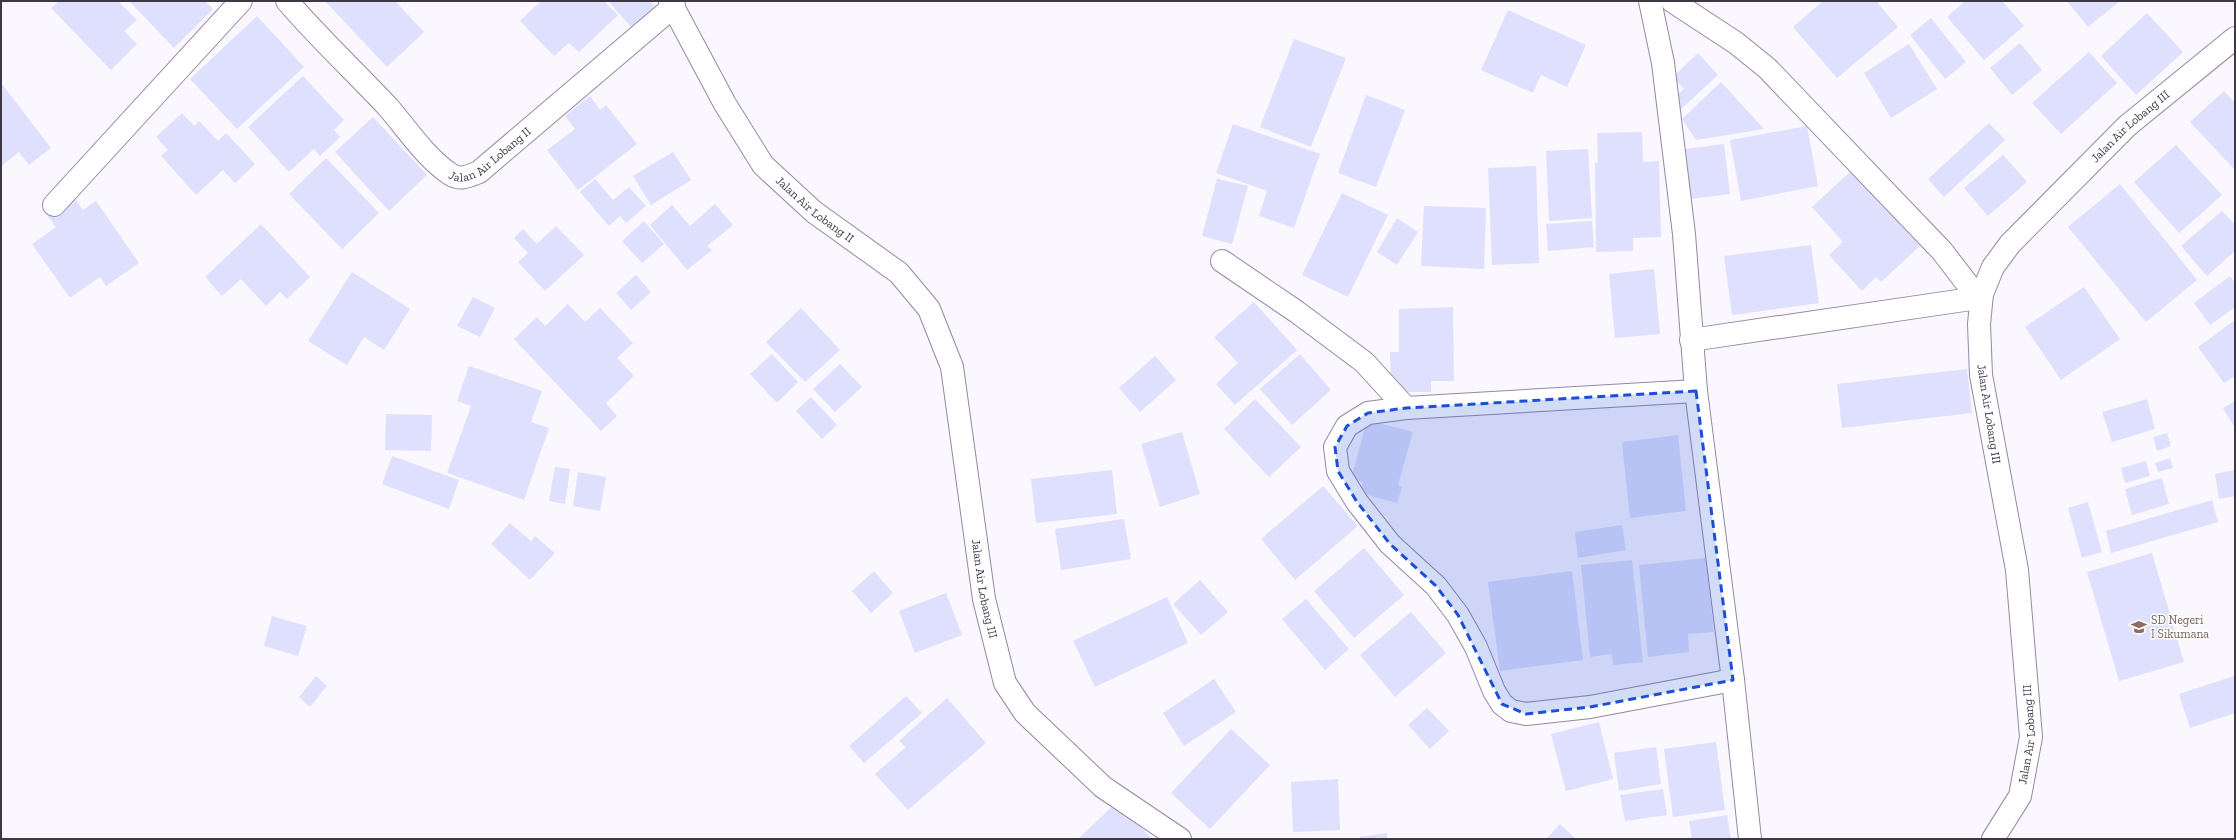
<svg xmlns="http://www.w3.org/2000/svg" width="2236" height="840" font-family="'Zilla Slab',serif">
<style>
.building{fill:#dfe0fd}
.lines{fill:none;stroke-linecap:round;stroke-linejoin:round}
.street-casing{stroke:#9687a6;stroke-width:24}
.secondary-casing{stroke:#9687a6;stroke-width:24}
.street{stroke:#fff;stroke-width:22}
.secondary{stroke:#fff;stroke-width:22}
.marked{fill:#1d4ed8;fill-opacity:0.2;stroke:#1d4ed8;stroke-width:3;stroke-dasharray:8 5;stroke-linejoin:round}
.labels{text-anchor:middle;stroke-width:3;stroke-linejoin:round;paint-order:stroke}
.street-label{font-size:12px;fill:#3e3845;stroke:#fff}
.education-label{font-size:12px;fill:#785e54;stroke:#fff;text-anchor:start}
</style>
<rect width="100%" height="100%" fill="#faf7fe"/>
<g class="building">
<path d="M59,1H118L137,20L124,31L137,44L111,70L51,8Z"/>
<path d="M129,1H205L213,9L174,48Z"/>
<path d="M325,1H395L424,32L387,67Z"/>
<path d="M541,1H604L618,15L579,52L569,43L554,56L520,21Z"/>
<path d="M608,1H650L655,7L632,28Z"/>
<path d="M1823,1H1876L1898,27L1837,78L1793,27Z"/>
<path d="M1965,1H2002L2024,26L1984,60L1947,17Z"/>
<path d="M2067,1H2120L2088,27Z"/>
<path d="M1508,10L1586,45L1567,87L1541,75L1533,93L1481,70Z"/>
<path d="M2147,13L2183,52L2136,95L2101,56Z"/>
<path d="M257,16L304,67L237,129L190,79Z"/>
<path d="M1931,18L1966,62L1945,79L1910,35Z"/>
<path d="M1294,39L1346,58L1311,147L1260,127Z"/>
<path d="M2020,43L2042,70L2012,95L1990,68Z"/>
<path d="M1909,44L1937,89L1891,118L1864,73Z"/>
<path d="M2089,52L2117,83L2061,134L2032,103Z"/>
<path d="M1698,53L1718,75L1681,109L1672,100L1684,89L1673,77Z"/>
<path d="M303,76L344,120L334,130L340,137L320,156L314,149L289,172L248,127Z"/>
<path d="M1721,82L1764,129L1696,140L1682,119Z"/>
<path d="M1,83L51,148L29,165L19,152L1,166Z"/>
<path d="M2224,91L2235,103V170L2190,122Z"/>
<path d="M1366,95L1405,110L1376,187L1338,173Z"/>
<path d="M590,96L600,110L606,105L637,144L578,190L547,150L575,129L565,116Z"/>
<path d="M182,113L194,126L199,121L218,141L226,133L255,164L235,183L223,170L196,195L161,156L168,150L156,137Z"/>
<path d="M373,117L427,175L389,211L335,152Z"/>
<path d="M1989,123L2005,140L1944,197L1928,179Z"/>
<path d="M1233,124L1320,154L1294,228L1259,216L1267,191L1216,173Z"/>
<path d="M1807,126L1818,186L1741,201L1730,140Z"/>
<path d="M1642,132L1643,162L1659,161L1661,237L1633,238V251L1596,252L1595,163H1598L1597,133Z"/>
<path d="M1724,144L1730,194L1683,200L1678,150Z"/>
<path d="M2176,145L2222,195L2179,233L2134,182Z"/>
<path d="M1588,149L1592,218L1549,221L1546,151Z"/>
<path d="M673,152L691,180L651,205L633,176Z"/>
<path d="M2003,155L2027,182L1988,216L1964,188Z"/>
<path d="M326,158L379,213L342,249L289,194Z"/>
<path d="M1536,166L1539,263L1492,265L1488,168Z"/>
<path d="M1852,170L1920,246L1881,282L1876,277L1862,291L1829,255L1843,242L1812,207Z"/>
<path d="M595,179L613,200L629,187L646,206L626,223L620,216L609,226L580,192Z"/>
<path d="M1217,179L1248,186L1232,244L1202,236Z"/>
<path d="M2120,184L2197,280L2146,322L2068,227Z"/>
<path d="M1342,193L1388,215L1348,297L1302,275Z"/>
<path d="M74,197L83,210L96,201L139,263L106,286L100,277L70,298L32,244L56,227L47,215Z"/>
<path d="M715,204L733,225L707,246L712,250L687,270L650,225L672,205L690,226Z"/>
<path d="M1424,206L1486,208L1484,269L1421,266Z"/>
<path d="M2222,211L2235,225V251L2207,276L2181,246Z"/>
<path d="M1397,218L1418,232L1397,265L1377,252Z"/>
<path d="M644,221L664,244L642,263L622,241Z"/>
<path d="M1592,221L1594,247L1548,251L1546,224Z"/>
<path d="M261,224L310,277L287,299L280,292L266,306L241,279L222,296L205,277Z"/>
<path d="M556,226L584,255L545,291L518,262L528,253L514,238L523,229L537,244Z"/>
<path d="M1811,245L1819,303L1732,315L1724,256Z"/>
<path d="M1654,269L1660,334L1615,338L1609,274Z"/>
<path d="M352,272L410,309L384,350L364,337L347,365L308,341Z"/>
<path d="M636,275L651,292L631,310L616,293Z"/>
<path d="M2230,276L2235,283V307L2210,325L2194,303Z"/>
<path d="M2084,287L2120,339L2061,380L2025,327Z"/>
<path d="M473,297L495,308L480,337L457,326Z"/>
<path d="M1254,302L1297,350L1235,405L1216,384L1238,363L1214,337Z"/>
<path d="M568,304L585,322L600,308L633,343L617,358L634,376L606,403L617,416L601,431L514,339L537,317L545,326Z"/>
<path d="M1453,307L1454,381H1431V392H1400L1399,381H1391L1390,352H1399V309Z"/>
<path d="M801,308L840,350L805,382L766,342Z"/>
<path d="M2235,320V376L2224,383L2198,347Z"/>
<path d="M772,354L798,382L777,403L750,374Z"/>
<path d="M1300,354L1331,390L1292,425L1260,389Z"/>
<path d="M1155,356L1176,380L1140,412L1119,388Z"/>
<path d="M840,364L862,387L835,412L813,389Z"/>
<path d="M469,366L542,391L531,422L549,428L524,500L447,473L471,406L457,401Z"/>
<path d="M1967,369L1972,413L1842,428L1837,384Z"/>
<path d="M811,397L837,425L822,439L796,411Z"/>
<path d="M1255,399L1301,447L1269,477L1224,429Z"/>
<path d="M2147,399L2155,429L2112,442L2102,412Z"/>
<path d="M2235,401V428L2223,408Z"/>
<path d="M386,414L432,415L431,451L385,450Z"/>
<path d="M1367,420L1413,432L1398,485L1402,487L1397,503L1360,493L1363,482L1351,479Z"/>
<path d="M1182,432L1200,494L1160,507L1141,444Z"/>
<path d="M2167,433L2171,446L2157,451L2153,437Z"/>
<path d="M1678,435L1686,511L1630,518L1622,442Z"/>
<path d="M392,456L459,480L449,509L382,484Z"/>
<path d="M2170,458L2173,468L2158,472L2155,463Z"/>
<path d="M2146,461L2150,476L2125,483L2121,468Z"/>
<path d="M555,467L570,469L565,504L549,501Z"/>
<path d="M1112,470L1117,514L1036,523L1031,479Z"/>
<path d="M2235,470V496L2219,499L2215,474Z"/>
<path d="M578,472L606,477L600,511L573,506Z"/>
<path d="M2162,478L2169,504L2132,515L2125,489Z"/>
<path d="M1323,486L1358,526L1295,580L1261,539Z"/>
<path d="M2212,500L2218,522L2111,553L2106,531Z"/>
<path d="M2088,502L2102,552L2082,558L2068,508Z"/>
<path d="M1124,519L1131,559L1061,570L1055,529Z"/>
<path d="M510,523L531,541L535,536L555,553L530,580L491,544Z"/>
<path d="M1622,525L1626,550L1578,558L1575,532Z"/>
<path d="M1364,548L1404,595L1354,638L1314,591Z"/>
<path d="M2152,553L2184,662L2119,681L2087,572Z"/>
<path d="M1706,558L1714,632L1688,634L1689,652L1648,657L1639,565Z"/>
<path d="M1632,560L1643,662L1613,665L1612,654L1590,657L1581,565Z"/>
<path d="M874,571L893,593L871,613L852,591Z"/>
<path d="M1572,571L1583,660L1500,671L1488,582Z"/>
<path d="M1200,580L1228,612L1201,635L1173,604Z"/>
<path d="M946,593L962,635L915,653L899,611Z"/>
<path d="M1167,597L1188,643L1095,687L1073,641Z"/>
<path d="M1306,599L1349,649L1325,670L1282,619Z"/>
<path d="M1411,612L1446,653L1395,697L1360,655Z"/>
<path d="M272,616L307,626L298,656L264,646Z"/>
<path d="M316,676L327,686L310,707L299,697Z"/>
<path d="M2234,676L2235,713L2190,728L2179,694Z"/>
<path d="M1214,679L1236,712L1184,746L1163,713Z"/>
<path d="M906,696L922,713L864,763L849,746Z"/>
<path d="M947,698L986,743L908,810L875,774L906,747L899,741Z"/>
<path d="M1427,708L1449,731L1430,749L1408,725Z"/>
<path d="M1599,722L1613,779L1566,791L1551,734Z"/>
<path d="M1231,729L1270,765L1210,829L1171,793Z"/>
<path d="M1716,742L1725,810L1673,817L1664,749Z"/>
<path d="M1656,747L1661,784L1619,791L1614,753Z"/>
<path d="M1338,779L1340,830L1293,832L1291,782Z"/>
<path d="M1663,789L1667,815L1625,821L1620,795Z"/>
<path d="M1117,802L1152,839H1078Z"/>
<path d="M1727,815L1731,839H1692L1689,821Z"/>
<path d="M1560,824L1576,839H1546Z"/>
<path d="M1387,833V839H1360V837Z"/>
</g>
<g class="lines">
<defs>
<g id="street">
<path id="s1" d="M287,1C319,38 354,71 388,107C407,129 426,158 450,174C460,181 469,176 479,172L674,6"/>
<path d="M1650,1L1663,63L1684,234L1696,391L1733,680L1750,839"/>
<path d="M1672,1L1736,43L1767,68L1942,251L1978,298"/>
<path d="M54,205L241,1"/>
<path d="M1222,261L1297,312L1364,362L1406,408"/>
<path d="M1691,340L1978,298L1982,294"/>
<path d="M1696,391L1406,408L1368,413L1347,426L1335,447L1338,471L1357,502L1390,544L1436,586L1458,615L1476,647L1494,691L1502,704L1511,711L1526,714L1590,707L1733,680"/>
</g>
<g id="secondary">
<path id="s2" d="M670,1L725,104L763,165L814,212L899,273L929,309L952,367L984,599L1005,683L1025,713L1103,787L1180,839"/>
<path id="s3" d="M1993,839L2020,796L2031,737L2017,570L1981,375L1979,324L1982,294L1993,267L2010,244L2127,126L2235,38"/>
</g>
</defs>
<use href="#street" class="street-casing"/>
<use href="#secondary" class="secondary-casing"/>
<use href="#street" class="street"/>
<use href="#secondary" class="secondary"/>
</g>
<path class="marked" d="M1696,391L1733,680L1590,707L1526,714L1502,704L1458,615L1436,586L1390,544L1357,502L1338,471L1335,447L1347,426L1368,413L1406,408Z"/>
<defs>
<symbol id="school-bare" viewBox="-9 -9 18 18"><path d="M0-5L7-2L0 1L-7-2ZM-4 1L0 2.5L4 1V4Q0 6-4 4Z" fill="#8d6e63" stroke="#fff" stroke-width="2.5" paint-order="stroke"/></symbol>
</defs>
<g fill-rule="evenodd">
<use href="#school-bare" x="2128" y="616" width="22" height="22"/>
</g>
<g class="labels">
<g class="street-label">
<text dy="4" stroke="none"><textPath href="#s3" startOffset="784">Jalan Air Lobang III</textPath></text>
<text dy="4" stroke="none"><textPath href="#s1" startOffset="286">Jalan Air Lobang II</textPath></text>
<text dy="4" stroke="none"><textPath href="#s2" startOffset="257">Jalan Air Lobang II</textPath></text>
<text transform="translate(1989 414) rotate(81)" y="4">Jalan Air Lobang III</text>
<text dy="4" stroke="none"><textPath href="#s2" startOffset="696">Jalan Air Lobang III</textPath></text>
<text dy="4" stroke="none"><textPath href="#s3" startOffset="113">Jalan Air Lobang III</textPath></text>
</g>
<g class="education-label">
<text x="2151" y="624">SD Negeri<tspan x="2151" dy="14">I Sikumana</tspan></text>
</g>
</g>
<rect width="2236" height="840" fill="none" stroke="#3e3845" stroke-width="4"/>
</svg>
